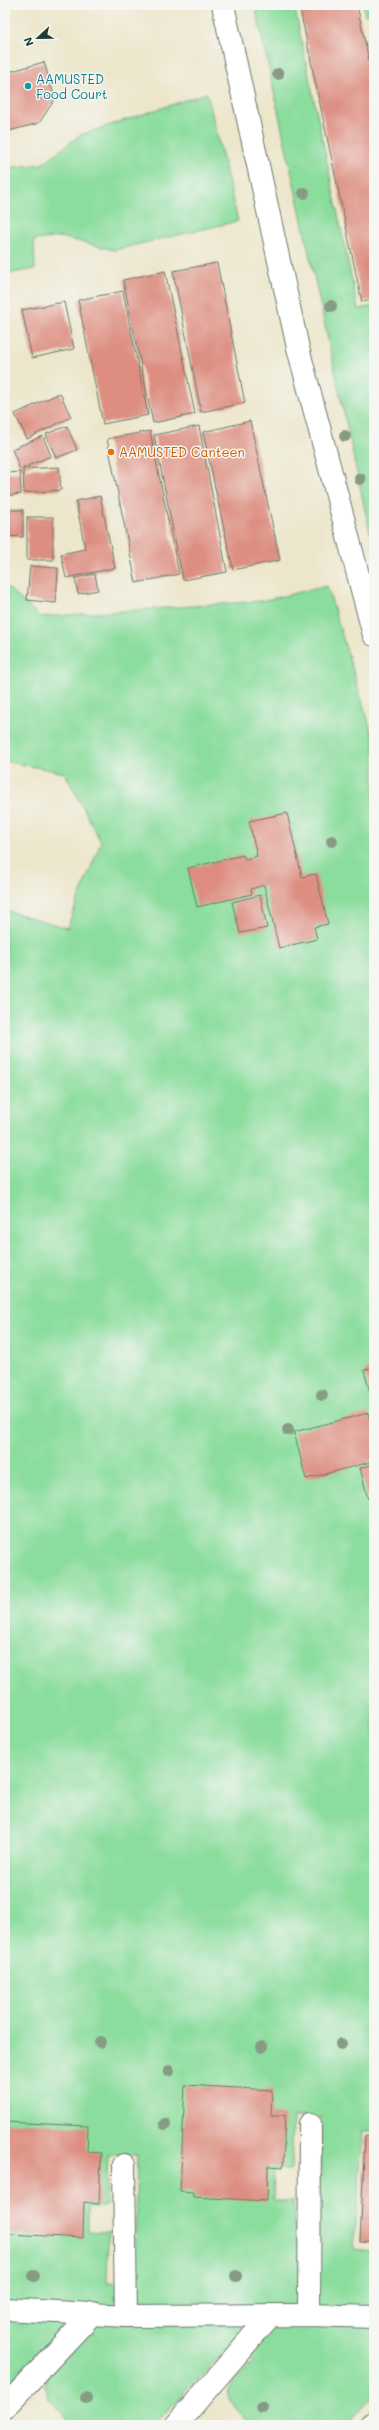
<svg xmlns="http://www.w3.org/2000/svg" width="379" height="2430" font-family="Mali,sans-serif">
<style>
.green{fill:#8bdd9e;stroke:#558d69;fill-rule:evenodd}
.building{fill:#dd8e81}
.lines{fill:none;stroke-linecap:round;stroke-linejoin:round}
.minor-casing{stroke:#677869;stroke-width:24}
.minor{stroke:#fff;stroke-width:22}
.tree{fill:#879b84}
.culture-dot{fill:#0f9aa8;stroke:#f6f6f2;stroke-width:1.5}
.food-dot{fill:#e8710a;stroke:#f6f6f2;stroke-width:1.5}
.labels{text-anchor:middle;stroke-width:3;stroke-linejoin:round;paint-order:stroke}
.culture-label{font-size:13px;fill:#0d838f;stroke:#f6f6f2;text-anchor:start}
.food-label{font-size:13px;fill:#c56008;stroke:#f6f6f2;text-anchor:start}
</style>
<rect width="100%" height="100%" fill="#f6f6f2"/>
<filter id="ink" filterUnits="userSpaceOnUse"><feTurbulence type="fractalNoise" baseFrequency=".025" numOctaves="2"/><feDisplacementMap in="SourceGraphic" scale="8" xChannelSelector="R" yChannelSelector="G"/><feConvolveMatrix kernelMatrix="1 2 1 2 8 2 1 2 1" color-interpolation-filters="sRGB"/></filter>
<filter id="wash" filterUnits="userSpaceOnUse"><feTurbulence type="fractalNoise" baseFrequency=".012" numOctaves="4" result="noise"/><feDisplacementMap in="SourceGraphic" scale="16" xChannelSelector="R" yChannelSelector="G"/><feGaussianBlur stdDeviation="0.9" result="paint"/><feColorMatrix in="noise" values="0 0 0 0 0 0 0 0 0 0 0 0 0 0 0 0 0 1.4 0 .05"/><feComposite in="paint" operator="in"/></filter>
<g filter="url(#wash)">
<rect width="100%" height="100%" fill="#ece6cb"/>
<g class="green">
<path d="M255,5H294L358,309L374,306V551Z"/>
<path d="M363,5H374V13L365,15Z"/>
<path d="M207,93L238,221L114,250L61,237L34,240L35,269L5,274V168L42,164L80,135Z"/>
<path d="M5,585L40,617L261,601L327,586L374,740V2131H363L354,2249L374,2251V2396L346,2425H251C218,2392 222,2394 254,2362L234,2343L157,2421L161,2425H74L49,2399L44,2385L61,2334L5,2388V910L67,928L101,842L65,773L5,761ZM293,2117L322,2118L318,2248L297,2247L293,2201H273L274,2169L291,2170ZM108,2154L137,2155L134,2283L107,2282L108,2232L88,2231V2206H106Z"/>
</g>
<g id="blocks">
<g class="building">
<path d="M299,5H357L374,84V300L362,302Z"/>
<path d="M44,62L55,99L39,123L5,132V73Z"/>
<path d="M217,263L245,403L201,412L173,271Z"/>
<path d="M165,271L195,414L153,423L123,280Z"/>
<path d="M123,291L148,415L103,424L78,300Z"/>
<path d="M64,302L74,349L32,358L22,310Z"/>
<path d="M60,393L71,417L27,439L15,414Z"/>
<path d="M250,421L280,560L233,570L203,432Z"/>
<path d="M67,426L77,450L56,458L46,434Z"/>
<path d="M199,426L227,572L183,580L154,435Z"/>
<path d="M150,431L179,574L136,583L107,439Z"/>
<path d="M43,436L51,456L20,469L12,449Z"/>
<path d="M59,467L61,490L24,493L23,469Z"/>
<path d="M20,472L21,494L5,496V473Z"/>
<path d="M100,496L115,568L66,578L61,554L85,549L76,501Z"/>
<path d="M5,510H23V537L5,536Z"/>
<rect x="27" y="517" width="26" height="43"/>
<path d="M30,566L58,568L56,603L27,600Z"/>
<path d="M95,574L98,590L78,594L75,578Z"/>
<path d="M287,813L302,877L316,874L328,924L314,927L317,939L279,948L264,885L251,889L252,894L197,907L188,868L243,855L245,859L257,856L249,821Z"/>
<path d="M260,895L267,928L240,933L232,902Z"/>
<path d="M374,1367V1405H373L364,1370Z"/>
<path d="M368,1413L370,1419L374,1417V1461L306,1479L294,1432Z"/>
<path d="M374,1464V1498L368,1499L360,1468Z"/>
<path d="M185,2085L272,2090L271,2115H285L283,2167L268,2166L267,2201L193,2197V2192L180,2191Z"/>
<path d="M5,2122L88,2126L87,2152L101,2153L99,2204L84,2202L83,2238L9,2234V2228H5Z"/>
<path d="M365,2136H374V2243L360,2242Z"/>
</g>
</g>
</g>
<g filter="url(#ink)">
<use href="#blocks" fill-opacity="0" stroke="#677869" stroke-width="1"/>
<g class="lines">
<defs>
<g id="minor">
<path d="M223,5L298,348L374,635"/>
<path d="M124,2165L126,2316"/>
<path d="M5,2309L126,2316L309,2315L374,2317"/>
<path d="M309,2315L310,2124"/>
<path d="M5,2407L93,2313"/>
<path d="M176,2425L270,2316"/>
<path d="M371,2425L374,2422"/>
</g>
</defs>
<use href="#minor" class="minor-casing"/>
<use href="#minor" class="minor"/>
</g>
<g class="tree">
<circle cx="278" cy="74" r="6"/>
<circle cx="304" cy="193" r="6"/>
<circle cx="331" cy="306" r="6"/>
<circle cx="345" cy="436" r="6"/>
<circle cx="360" cy="479" r="6"/>
<circle cx="332" cy="841" r="6"/>
<circle cx="322" cy="1395" r="6"/>
<circle cx="288" cy="1430" r="6"/>
<circle cx="100" cy="2042" r="6"/>
<circle cx="341" cy="2044" r="6"/>
<circle cx="262" cy="2047" r="6"/>
<circle cx="169" cy="2071" r="6"/>
<circle cx="165" cy="2124" r="6"/>
<circle cx="34" cy="2276" r="6"/>
<circle cx="236" cy="2276" r="6"/>
<circle cx="86" cy="2398" r="6"/>
<circle cx="262" cy="2408" r="6"/>
</g>
</g>
<circle class="culture-dot" cx="28" cy="86" r="4"/>
<circle class="food-dot" cx="111" cy="452" r="4"/>
<g class="labels">
<g class="culture-label">
<text x="36" y="84">AAMUSTED<tspan x="36" dy="15">Food Court</tspan></text>
</g>
<g class="food-label">
<text x="119" y="457">AAMUSTED Canteen</text>
</g>
</g>
<rect width="379" height="2430" fill="none" stroke="#f6f6f2" stroke-width="20"/>
<g transform="translate(38 38) rotate(248)" stroke="#f6f6f2" stroke-width="3" paint-order="stroke">
<path d="M0-3L7 15L0 10L-7 15Z" fill="#1f3d34"/>
<text y="-6" font-size="11" font-weight="bold" text-anchor="middle" fill="#1f3d34">N</text>
</g>
</svg>
